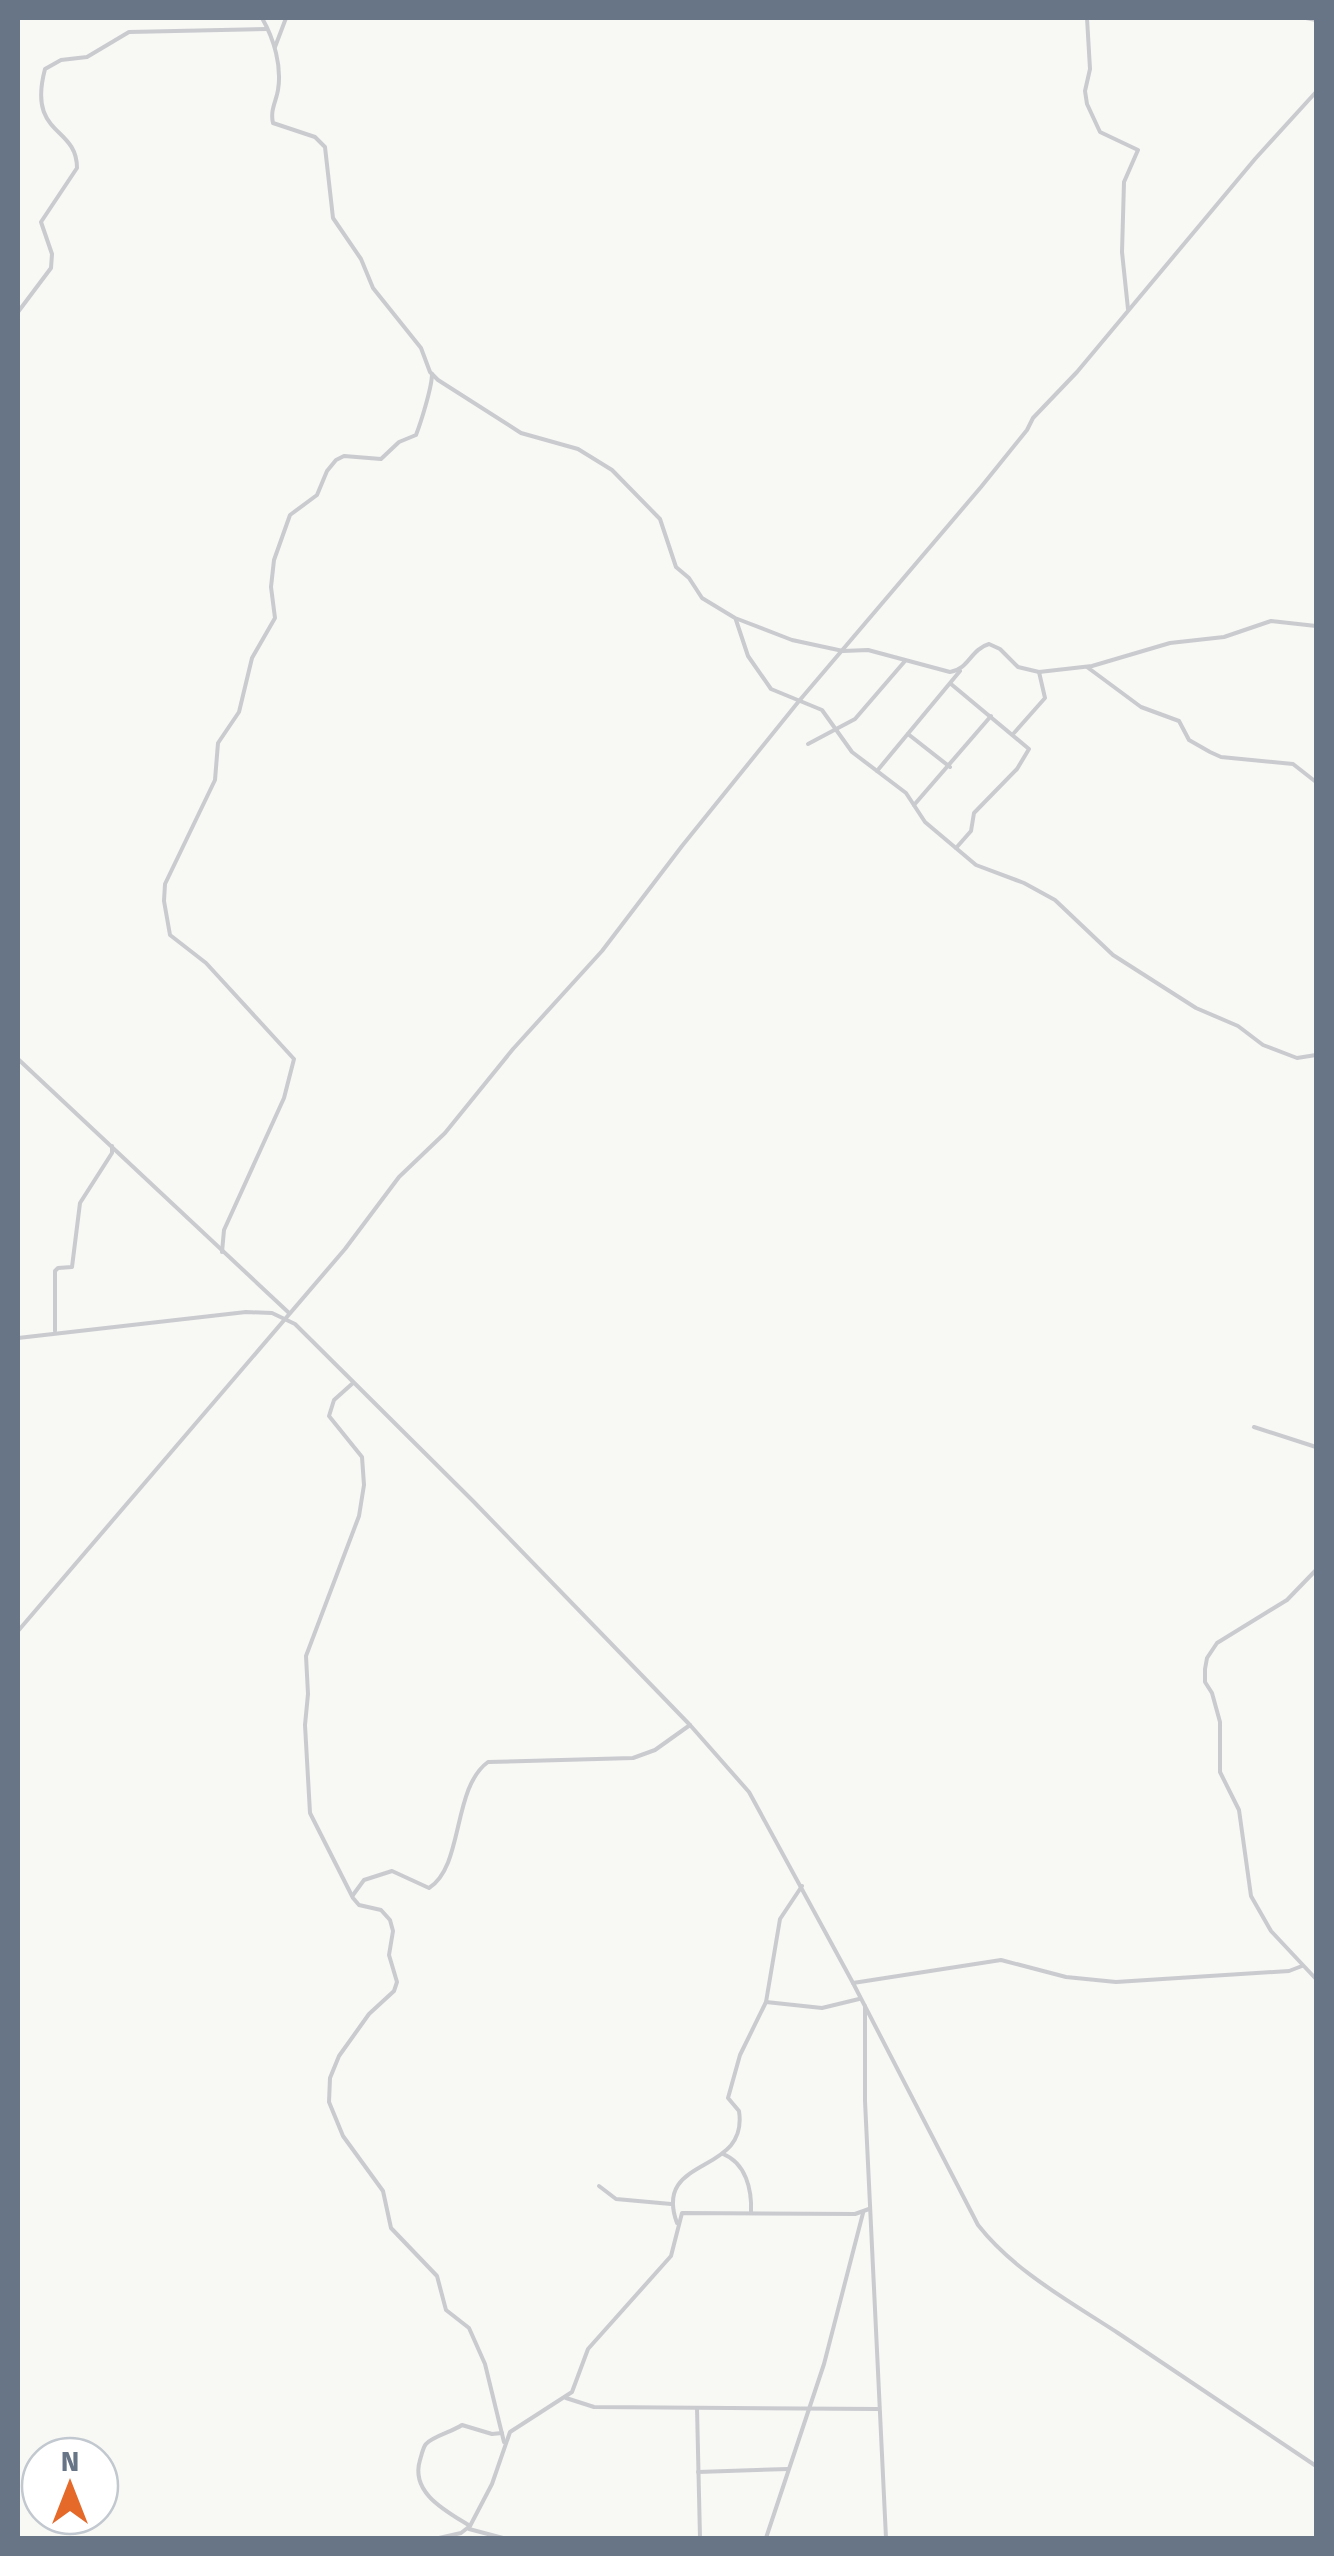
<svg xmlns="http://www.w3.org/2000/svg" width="1334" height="2556" font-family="'Fira Sans',sans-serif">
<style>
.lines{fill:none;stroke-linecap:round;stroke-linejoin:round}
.street{stroke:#c9cbcf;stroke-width:4}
</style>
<rect width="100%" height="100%" fill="#f8f8f5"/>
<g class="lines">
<g class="street">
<path d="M262,18C274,39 282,66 278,90C276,102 270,110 273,123L315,137L325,147L333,218L361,259L373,288L421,348L430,372L438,380L521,433L578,449L612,470L660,519L676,567L689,578L702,598L735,618L792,640L843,651L868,650L950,672C968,670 971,649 989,644L1000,649L1018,667L1039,672L1092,666L1170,643L1224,637L1271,621L1316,626"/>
<path d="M1087,18L1090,69L1085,91L1087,104L1100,132L1138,150L1124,182L1122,252L1128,309"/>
<path d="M1306,18L1316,20"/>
<path d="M275,47L286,18"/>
<path d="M18,312L51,268L52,254L41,222L77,168C77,125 27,137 45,69L61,60L87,57L129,32L267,29"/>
<path d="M736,620L748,656L771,689L822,710L852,752L906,793L925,822L976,865L1024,883L1055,900L1113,955L1196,1008L1238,1026L1263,1045L1297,1058L1316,1055"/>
<path d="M1087,667L1141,707L1179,721L1189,740L1210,752L1221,757L1293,764L1316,782"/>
<path d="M951,684L1029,749L1017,769L974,813L971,831L956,848"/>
<path d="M1014,733L1045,698L1039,672"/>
<path d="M908,734L950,767"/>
<path d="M808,744L855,719L905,661"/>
<path d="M877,771L960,671"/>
<path d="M914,805L991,716"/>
<path d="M18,1059L288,1312"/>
<path d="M222,1252L224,1230L284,1098L294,1059L206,963L170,935L164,901L165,884L215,780L218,743L239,712L252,658L275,618L271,587L274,560L290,515L317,495L327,471L336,460L344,456L381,459L399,442L416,435C421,422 432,387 432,374"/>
<path d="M55,1331V1271L58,1268L72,1267L80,1203L112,1153V1146"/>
<path d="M18,1338L246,1312L272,1313L295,1324L473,1501L690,1725L749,1792L853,1983L978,2225C1014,2271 1069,2301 1118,2333C1184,2377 1250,2422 1316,2466"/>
<path d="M353,1383L334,1400L329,1416L362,1457L364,1485L359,1516L306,1656L308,1694L305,1725L310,1813L353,1898L359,1905L381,1910L390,1920L393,1931L389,1955L397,1982L394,1991L369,2014L339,2056L330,2078L329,2102L343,2136L383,2191L391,2228L437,2276L446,2310L469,2328L485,2364L504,2442"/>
<path d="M1254,1427L1316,1447"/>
<path d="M1316,1570L1287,1600L1217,1643L1207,1658L1205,1669V1682L1212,1693L1220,1722V1772L1239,1810L1251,1896L1271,1931L1316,1979"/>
<path d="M18,1631L345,1249L399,1177L445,1133L513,1049L602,951L682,846L799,701L981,487L1027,430L1033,418L1077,372L1255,159L1316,92"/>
<path d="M353,1895L364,1880L392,1871L429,1888C464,1866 452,1788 488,1762L633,1758L655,1750L690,1725"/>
<path d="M853,1983L1001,1960L1066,1977L1116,1982L1289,1971L1302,1966"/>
<path d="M766,2002L822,2008L859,1999"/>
<path d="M865,2006V2101L886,2538"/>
<path d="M723,2154C746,2163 752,2190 751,2212"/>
<path d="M599,2186L616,2199L671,2204"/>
<path d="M677,2223C652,2155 749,2176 739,2111L728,2098L740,2055L766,2002L780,1919L802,1886"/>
<path d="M566,2398L594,2407L878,2409"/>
<path d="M697,2408L700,2538"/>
<path d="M698,2472L788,2469"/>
<path d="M470,2526C446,2511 410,2493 420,2460C421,2457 423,2447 426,2444C433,2436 452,2432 462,2425L492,2434L502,2433"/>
<path d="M469,2529L503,2538"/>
<path d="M439,2538L461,2533L470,2526L492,2484L510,2432L572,2392L588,2349L671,2256L682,2213L855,2214L869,2209"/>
<path d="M766,2538L824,2364L863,2213"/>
</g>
</g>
<rect width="1334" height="2556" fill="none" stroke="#677587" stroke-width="40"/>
<g transform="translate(70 2486)"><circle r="48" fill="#ffffff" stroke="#c2c8cf" stroke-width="2.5"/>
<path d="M0-8L18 38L0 25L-18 38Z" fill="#e56929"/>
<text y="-15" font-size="28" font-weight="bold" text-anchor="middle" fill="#677587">N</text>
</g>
</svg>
